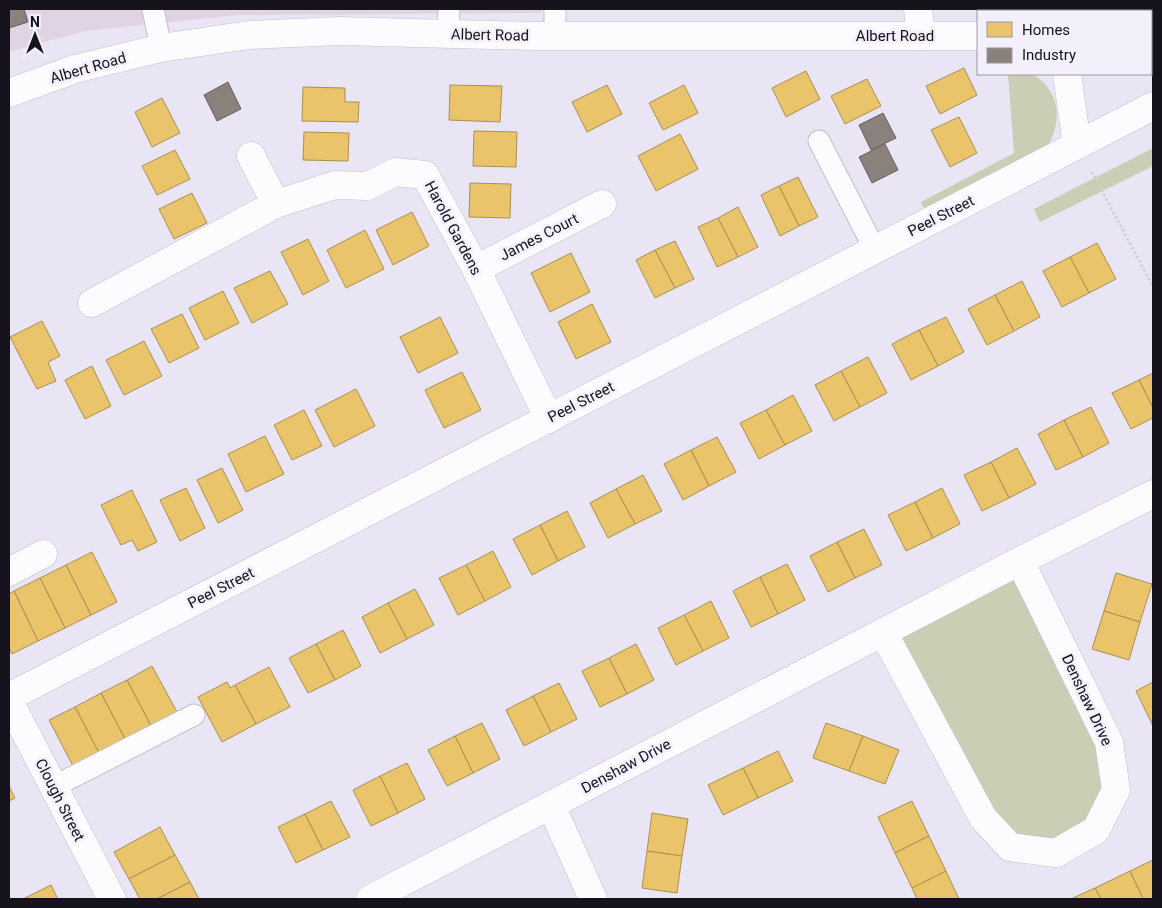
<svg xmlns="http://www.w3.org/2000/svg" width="1162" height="908" font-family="Roboto,sans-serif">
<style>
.industrial{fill:#e0d4e4}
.green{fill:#c9ceb5}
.homes{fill:#e9c46a;stroke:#aa8f53}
.industry{fill:#8a817c;stroke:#67605f}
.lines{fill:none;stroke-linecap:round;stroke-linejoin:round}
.service-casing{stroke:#c3bfcc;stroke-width:23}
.minor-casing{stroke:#c3bfcc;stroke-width:29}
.tertiary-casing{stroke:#c3bfcc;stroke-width:29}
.path{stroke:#d0d0d4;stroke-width:3;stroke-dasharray:2.5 2.5;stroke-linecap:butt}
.service{stroke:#fcfbfe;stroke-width:21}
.minor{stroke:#fcfbfe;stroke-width:28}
.tertiary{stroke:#fcfbfe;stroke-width:28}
.labels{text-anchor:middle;stroke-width:5;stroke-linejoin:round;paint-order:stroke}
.street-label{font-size:15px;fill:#16131c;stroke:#f3effb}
</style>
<rect width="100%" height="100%" fill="#eae5f5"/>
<path class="industrial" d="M9,9H541V13L238,15L85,31L9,52Z"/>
<g class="green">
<path d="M1008,74C1015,74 1025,72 1031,74C1036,75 1040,80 1044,83C1062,103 1059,126 1047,148L927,214L921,202L1014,153Z"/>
<path d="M1153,148V166L1040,222L1034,209Z"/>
<path d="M1020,561L1116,790L1056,853L1010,847L883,633Z"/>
</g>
<g class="homes">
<path d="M964,68L977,95L940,114L926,86Z"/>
<path d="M806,71L820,99L786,117L772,88Z"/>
<path d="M867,79L881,106L845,124L831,96Z"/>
<path d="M450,85L502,86L500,122L449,120Z"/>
<path d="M607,85L622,114L587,132L572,102Z"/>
<path d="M684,85L698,113L663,130L649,103Z"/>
<path d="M303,87L345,88V102H359L358,122L302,121Z"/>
<path d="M162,98L180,133L152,147L135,112Z"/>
<path d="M959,117L977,153L950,167L931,130Z"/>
<path d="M474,131L517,132L516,167L473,166Z"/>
<path d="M304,132L349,133L348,161L303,160Z"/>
<path d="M680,134L698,169L656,191L638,156Z"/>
<path d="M175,150L190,179L157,195L142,166Z"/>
<path d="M798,177L818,217L799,226L779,186Z"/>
<path d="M470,183L511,184L510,218L469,217Z"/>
<path d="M779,186L799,226L780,236L761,195Z"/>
<path d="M192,193L207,223L174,239L159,209Z"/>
<path d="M738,207L758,247L738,257L718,218Z"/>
<path d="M412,212L429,246L393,265L376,230Z"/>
<path d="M718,218L738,257L717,267L698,227Z"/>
<path d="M365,230L384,269L346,288L327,250Z"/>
<path d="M308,239L329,281L303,295L281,252Z"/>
<path d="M675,241L694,279L675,288L655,250Z"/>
<path d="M1097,243L1116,279L1089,293L1070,257Z"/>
<path d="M655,250L675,288L655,298L636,260Z"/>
<path d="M571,253L590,292L550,312L531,273Z"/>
<path d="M1070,257L1089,293L1062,307L1043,271Z"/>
<path d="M270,271L288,304L252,323L234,288Z"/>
<path d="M1022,281L1040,317L1014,331L995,295Z"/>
<path d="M223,291L239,323L205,340L189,308Z"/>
<path d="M995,295L1014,331L987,345L968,309Z"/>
<path d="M592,304L611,342L576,359L558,322Z"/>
<path d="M182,314L199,348L169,363L151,329Z"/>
<path d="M440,317L458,353L418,373L400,337Z"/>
<path d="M946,317L964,352L938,366L919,330Z"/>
<path d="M42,321L60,356L48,362L56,381L37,389L10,337Z"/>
<path d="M919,330L938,366L911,380L892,344Z"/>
<path d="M144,341L162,376L124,395L106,360Z"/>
<path d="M868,357L887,393L860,407L841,371Z"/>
<path d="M92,366L111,406L85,419L65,380Z"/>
<path d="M841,371L860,407L834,421L815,385Z"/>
<path d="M462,372L481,410L444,428L425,390Z"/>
<path d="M1153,373V408L1139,380Z"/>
<path d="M1139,380L1153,408V418L1131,429L1112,393Z"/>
<path d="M356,389L375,426L334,447L315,410Z"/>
<path d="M793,395L812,431L785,445L766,410Z"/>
<path d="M1091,407L1109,443L1083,457L1064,420Z"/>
<path d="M304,410L322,446L292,460L274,425Z"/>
<path d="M766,410L785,445L759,459L740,423Z"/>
<path d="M1064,420L1083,457L1056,470L1038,434Z"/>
<path d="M265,436L284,474L246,492L228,454Z"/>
<path d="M717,437L736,472L709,486L691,450Z"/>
<path d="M1017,448L1036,484L1009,498L991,462Z"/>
<path d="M691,450L709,486L683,500L664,464Z"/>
<path d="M991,462L1009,498L982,511L964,475Z"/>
<path d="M222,468L243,510L218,523L197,480Z"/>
<path d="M643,475L662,511L635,524L616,489Z"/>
<path d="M186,488L205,528L180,541L160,500Z"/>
<path d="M942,488L960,524L933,538L915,502Z"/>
<path d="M616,489L635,524L608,538L590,503Z"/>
<path d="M132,490L157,542L138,551L132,540L121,545L101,505Z"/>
<path d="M915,502L933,538L906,551L888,515Z"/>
<path d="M567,511L585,547L558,561L540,525Z"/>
<path d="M540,525L558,561L532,575L513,539Z"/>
<path d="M864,529L882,565L855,578L837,542Z"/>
<path d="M837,542L855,578L828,592L810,556Z"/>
<path d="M493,551L511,587L485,601L466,565Z"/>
<path d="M92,552L117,602L91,615L66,565Z"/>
<path d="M787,564L805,600L778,614L760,577Z"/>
<path d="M66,565L91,615L65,628L40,578Z"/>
<path d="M466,565L485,601L458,615L439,578Z"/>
<path d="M1116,573L1152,584L1140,622L1104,611Z"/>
<path d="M760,577L778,614L751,627L733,591Z"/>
<path d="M40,578L65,628L38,641L14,591Z"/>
<path d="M415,589L434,625L407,639L388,603Z"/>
<path d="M14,591L38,641L12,654L9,647V594Z"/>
<path d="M711,601L729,638L703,651L684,615Z"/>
<path d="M388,603L407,639L380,653L362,617Z"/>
<path d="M1104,611L1140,622L1129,660L1092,649Z"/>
<path d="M684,615L703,651L676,665L658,628Z"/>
<path d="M343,630L361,666L335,680L316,644Z"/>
<path d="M316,644L335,680L308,693L289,658Z"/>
<path d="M636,644L654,680L627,694L609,658Z"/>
<path d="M609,658L627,694L600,707L582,671Z"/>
<path d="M152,666L177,712L151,726L127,680Z"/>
<path d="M269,667L290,707L256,724L235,685Z"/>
<path d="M127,680L151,726L125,739L101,693Z"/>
<path d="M227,682L230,688L235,685L256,724L222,742L198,697Z"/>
<path d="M1153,682V726L1136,691Z"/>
<path d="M559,683L577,719L551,732L533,696Z"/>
<path d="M101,693L125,739L99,753L75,707Z"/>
<path d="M533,696L551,732L524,746L506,710Z"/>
<path d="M75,707L99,753L73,766L49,720Z"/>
<path d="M482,723L500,759L473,773L455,736Z"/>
<path d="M826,723L863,736L849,771L813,758Z"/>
<path d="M455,736L473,773L447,786L428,750Z"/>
<path d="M863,736L899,750L885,784L849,771Z"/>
<path d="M778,751L793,781L758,798L743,768Z"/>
<path d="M407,763L425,799L398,813L380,776Z"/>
<path d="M743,768L758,798L723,815L708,785Z"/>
<path d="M380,776L398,813L371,826L353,790Z"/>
<path d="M9,786L15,798L9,801Z"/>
<path d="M331,801L350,837L323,850L305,814Z"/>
<path d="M912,801L929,836L895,853L878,817Z"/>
<path d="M652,813L688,819L682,856L647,851Z"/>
<path d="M305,814L323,850L296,863L278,827Z"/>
<path d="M160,827L175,855L129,879L114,852Z"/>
<path d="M929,836L946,871L912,888L895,853Z"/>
<path d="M647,851L682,856L677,893L642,888Z"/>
<path d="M175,855L190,882L157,899H140L129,879Z"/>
<path d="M1153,860V899H1143L1130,871Z"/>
<path d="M946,871L959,899H917L912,888Z"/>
<path d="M1130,871L1143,899H1101L1095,888Z"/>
<path d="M190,882L199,899H157Z"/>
<path d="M51,885L58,899H23Z"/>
<path d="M1095,888L1101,899H1071Z"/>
</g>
<g class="industry">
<path d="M9,9H24L28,22L9,28Z"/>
<path d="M228,82L241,109L217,121L204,95Z"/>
<path d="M883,113L896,138L871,150L859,125Z"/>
<path d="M885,144L898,170L872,183L859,157Z"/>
</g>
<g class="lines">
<defs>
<g id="service">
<path d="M153,9L161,48"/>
<path d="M555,9V36"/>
<path d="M448,34L449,9"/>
<path d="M819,141L875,250"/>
<path d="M53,787L194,715"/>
</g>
<g id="minor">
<path d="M918,9L921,36"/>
<path d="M1067,74L1077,145"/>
<path d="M251,156L276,204"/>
<path d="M476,269L602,204"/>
<path d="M92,303L276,204L335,185L368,186L395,172L425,175L476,269L549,419"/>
<path d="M9,572L43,554"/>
<path d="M883,632L983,818L1010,847L1056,853L1096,830L1116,790L1109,742L1020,561"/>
<path d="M9,697L1153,106"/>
<path d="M9,701L112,899"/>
<path d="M551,805L593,899"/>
<path d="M370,899L1020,561L1153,494"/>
</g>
<g id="tertiary">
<path d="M1151,28L1153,27"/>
<path d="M9,93L75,69L161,48L249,35L339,31L533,36H978"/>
</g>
</defs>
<use href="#service" class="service-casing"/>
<use href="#minor" class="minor-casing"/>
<use href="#tertiary" class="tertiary-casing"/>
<path class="path" d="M1092,172L1153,287"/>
<use href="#service" class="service"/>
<use href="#minor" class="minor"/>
<use href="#tertiary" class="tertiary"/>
</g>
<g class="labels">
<g class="street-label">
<text transform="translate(490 35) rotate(1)" y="5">Albert Road</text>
<text x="895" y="41">Albert Road</text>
<text transform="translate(88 68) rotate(-16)" y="5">Albert Road</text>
<text transform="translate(941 216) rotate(-27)" y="5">Peel Street</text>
<text transform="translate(453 228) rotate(62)" y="5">Harold Gardens</text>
<text transform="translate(539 237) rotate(-27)" y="5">James Court</text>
<text transform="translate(581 402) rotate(-27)" y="5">Peel Street</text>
<text transform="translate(221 588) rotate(-27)" y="5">Peel Street</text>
<text transform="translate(1087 700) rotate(65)" y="5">Denshaw Drive</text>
<text transform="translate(626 766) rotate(-28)" y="5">Denshaw Drive</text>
<text transform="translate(60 800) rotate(63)" y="5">Clough Street</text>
</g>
</g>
<rect width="1162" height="908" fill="none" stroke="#16131c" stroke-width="20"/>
<rect x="977" y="10" width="175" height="65" fill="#f3effb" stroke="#9b97a2"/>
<rect x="987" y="22" width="25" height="15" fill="#e9c46a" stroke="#9b97a2"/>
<text x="1022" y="35" font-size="15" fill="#16131c">Homes</text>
<rect x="987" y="48" width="25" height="15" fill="#8a817c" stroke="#9b97a2"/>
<text x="1022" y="60" font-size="15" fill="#16131c">Industry</text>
<g transform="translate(35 35)" stroke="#f3effb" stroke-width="4" paint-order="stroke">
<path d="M0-4L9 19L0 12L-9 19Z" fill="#16131c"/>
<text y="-8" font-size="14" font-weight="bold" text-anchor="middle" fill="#16131c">N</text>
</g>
</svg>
